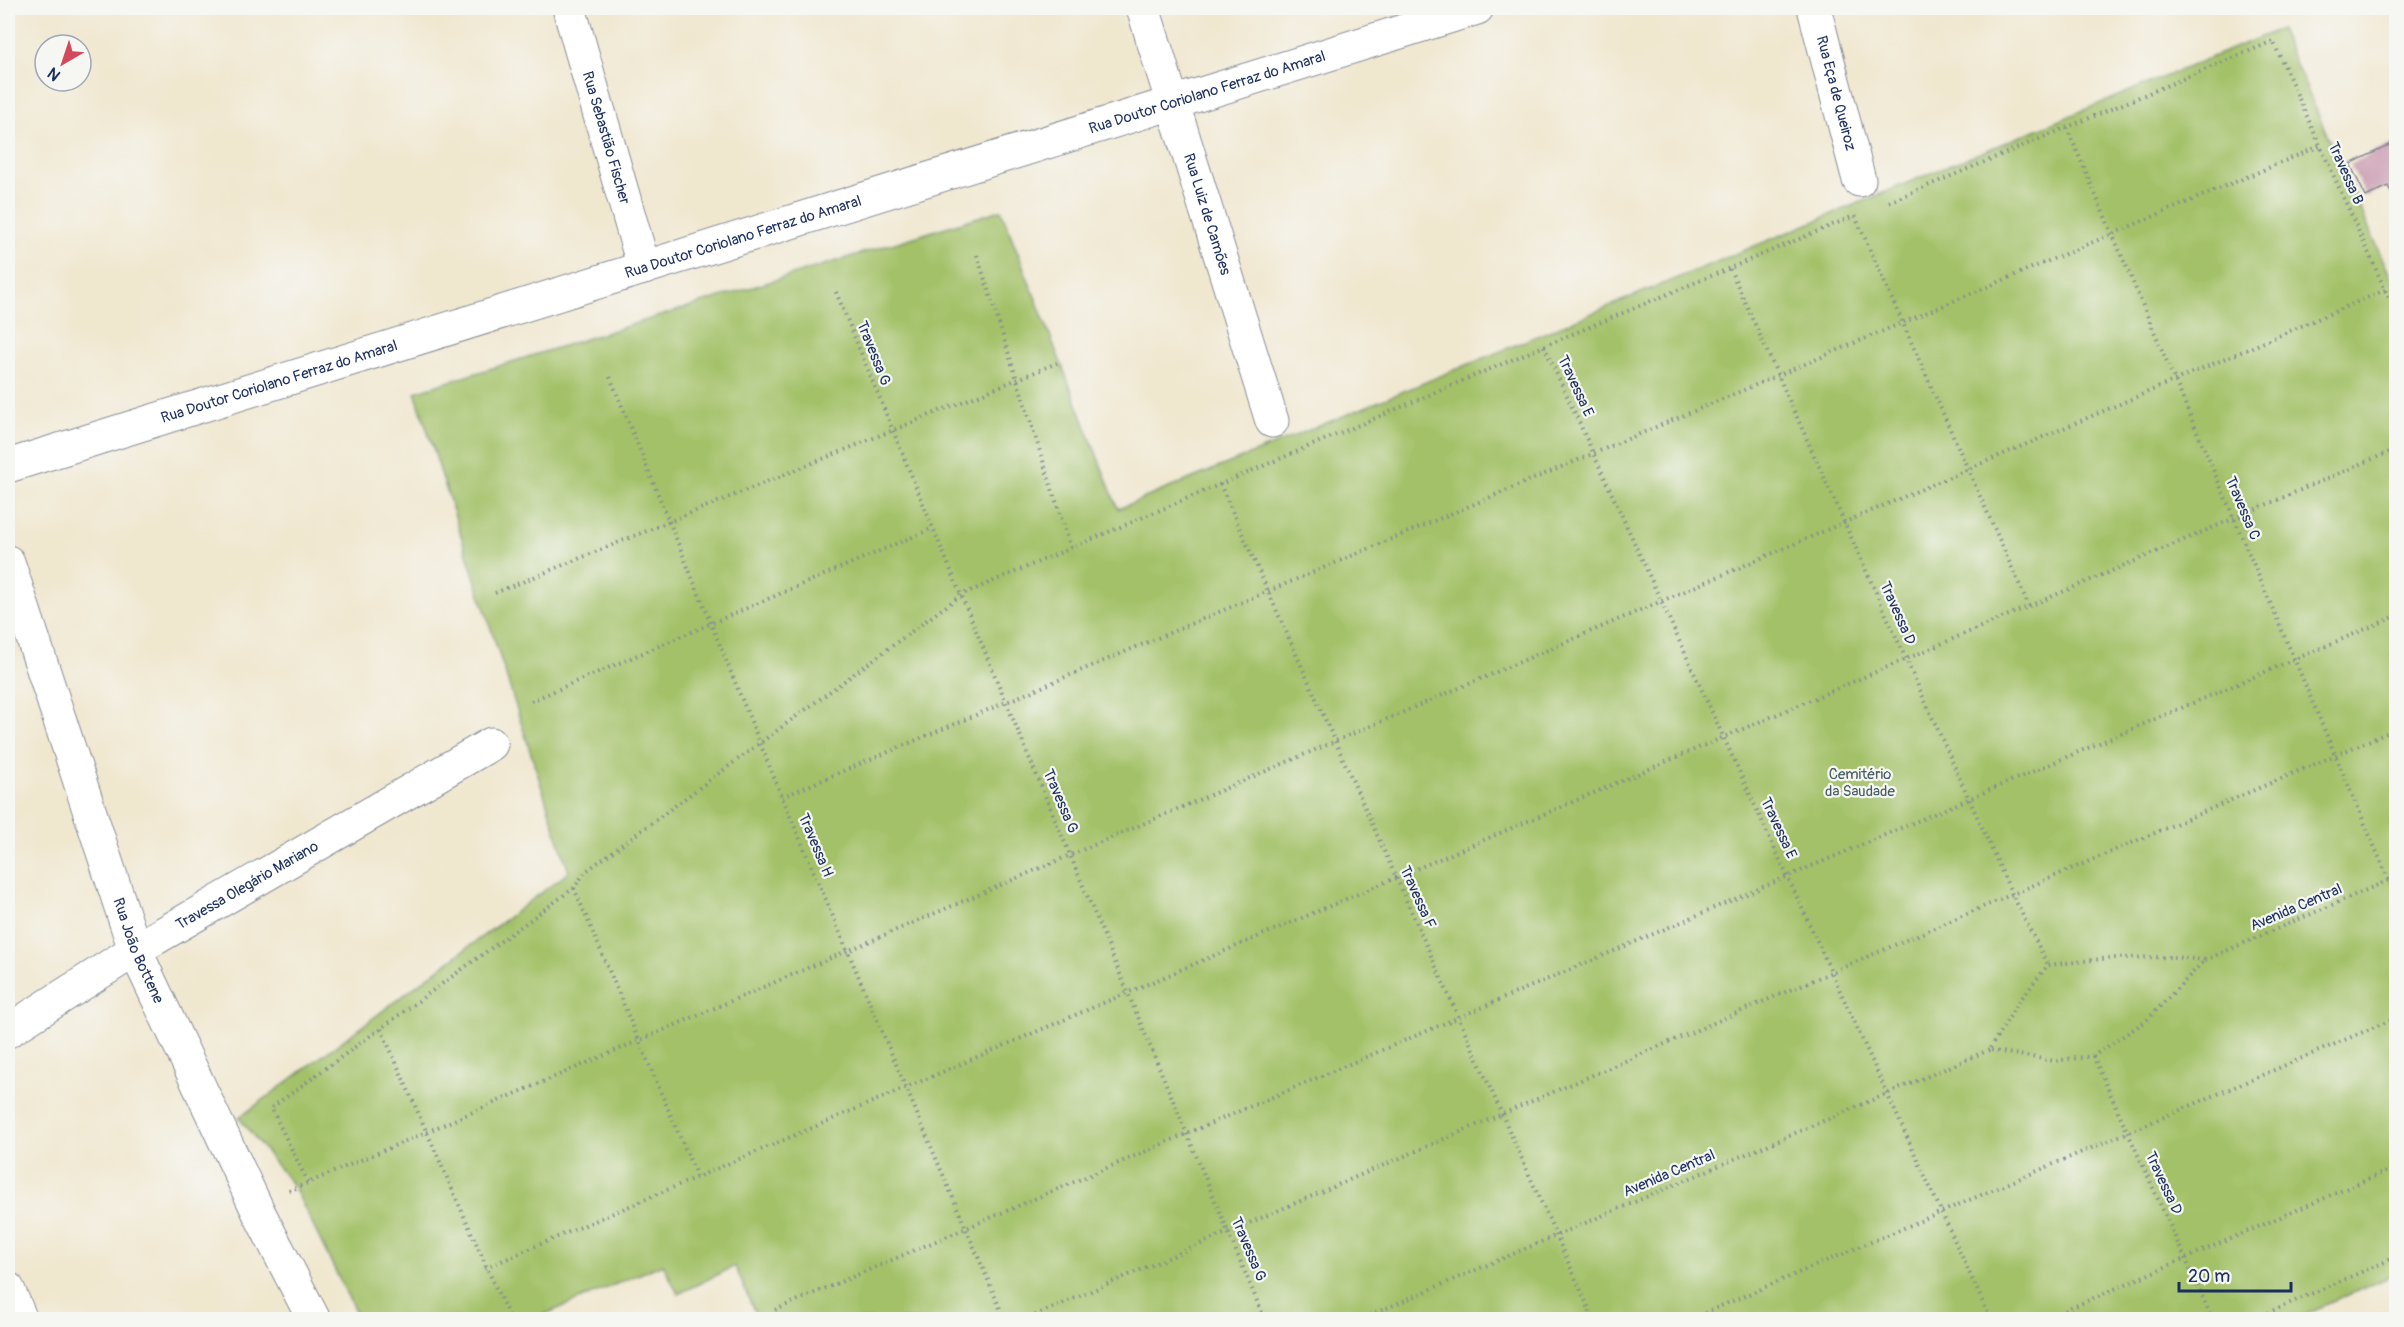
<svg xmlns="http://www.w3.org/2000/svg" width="2404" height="1327" font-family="Pangolin,sans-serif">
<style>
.green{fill:#a3c168;stroke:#5f7863;stroke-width:1.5}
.building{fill:#c695ac}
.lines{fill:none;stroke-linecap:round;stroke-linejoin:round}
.minor-casing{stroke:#868b96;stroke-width:35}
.path{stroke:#868b96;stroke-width:4;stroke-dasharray:1.5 4.5;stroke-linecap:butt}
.minor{stroke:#fff;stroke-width:33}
.labels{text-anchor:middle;stroke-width:4.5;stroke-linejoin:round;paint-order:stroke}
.street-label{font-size:15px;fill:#1b2f5e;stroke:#f6f6f2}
.park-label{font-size:15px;fill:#445b61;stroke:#f6f6f2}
</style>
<rect width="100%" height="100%" fill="#f6f6f2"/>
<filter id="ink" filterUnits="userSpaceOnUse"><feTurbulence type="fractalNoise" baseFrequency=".0167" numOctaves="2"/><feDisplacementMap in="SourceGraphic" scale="12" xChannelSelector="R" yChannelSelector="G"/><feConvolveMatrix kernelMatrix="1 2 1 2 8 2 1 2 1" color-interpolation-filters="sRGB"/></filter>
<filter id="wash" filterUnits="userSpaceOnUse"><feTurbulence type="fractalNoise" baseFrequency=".008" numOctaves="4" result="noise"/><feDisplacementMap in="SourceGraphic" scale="24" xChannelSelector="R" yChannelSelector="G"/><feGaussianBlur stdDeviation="1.35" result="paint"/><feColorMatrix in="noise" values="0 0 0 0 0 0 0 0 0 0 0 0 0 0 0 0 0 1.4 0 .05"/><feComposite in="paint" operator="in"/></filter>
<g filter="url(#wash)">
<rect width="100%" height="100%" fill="#f0e7cf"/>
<path class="green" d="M2280,29L2396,289V1274L2291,1320H758L735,1266L678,1294L663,1264L534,1319H359L294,1187L239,1118L569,872L415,392L1001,210L1118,509Z"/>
<g id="blocks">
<path class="building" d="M2396,142V204L2388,186L2366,197L2350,164Z"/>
</g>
</g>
<g filter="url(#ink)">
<use href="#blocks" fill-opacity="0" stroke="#868b96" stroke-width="1.5"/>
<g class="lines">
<defs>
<g id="minor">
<path id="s1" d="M569,8L644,268"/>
<path id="s2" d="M1143,8L1272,421"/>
<path id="s3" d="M1814,8L1859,180"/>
<path id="s4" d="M8,466L1477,8"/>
<path id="s5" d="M8,562L135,950L259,1213L314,1320"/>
<path id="s6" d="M8,1031L135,950L491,744"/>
<path d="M8,1289L21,1320"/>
</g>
</defs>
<use href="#minor" class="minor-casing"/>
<g class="path">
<path d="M2067,128L2396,897"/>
<path d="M1889,202L2273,41L2396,314"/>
<path d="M1855,216L2029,606"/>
<path d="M977,255L1071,548"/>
<path d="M1730,269L2012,894L2048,965"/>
<path d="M836,292L933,528L1265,1320"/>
<path d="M1544,346L1991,1320"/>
<path d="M610,377L782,797L1005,1320"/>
<path d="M1220,484L1594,1320"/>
<path d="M495,593L1057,363"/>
<path d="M531,701L933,528"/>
<path d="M782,797L2320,146"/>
<path d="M574,888L697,1177"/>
<path d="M2173,957L2205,960L2146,1021L2093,1056L2055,1061L1989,1050L2018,1003L2048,965L2111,958Z"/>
<path d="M2205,960L2396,877"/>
<path d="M381,1029L508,1315"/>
<path d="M2093,1056L2213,1320"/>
<path d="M308,1182L271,1108L574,888L585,872L961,595L1544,346L1854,216"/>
<path d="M289,1191L2385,290"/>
<path d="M485,1268L2396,449"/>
<path d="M775,1310L2396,616"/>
<path d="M1024,1320L2396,729"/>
<path d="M1359,1320L1989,1050"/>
<path d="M1688,1320L2396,1018"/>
<path d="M2043,1320L2396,1167"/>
<path d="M2251,1320L2396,1257"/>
</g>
<use href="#minor" class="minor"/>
</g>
</g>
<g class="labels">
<g class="street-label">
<text dy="5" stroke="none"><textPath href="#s4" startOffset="1256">Rua Doutor Coriolano Ferraz do Amaral</textPath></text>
<text dy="5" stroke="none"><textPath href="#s3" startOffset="88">Rua Eça de Queiroz</textPath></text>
<text dy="5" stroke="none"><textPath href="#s1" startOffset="135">Rua Sebastião Fischer</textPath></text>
<text transform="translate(2346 173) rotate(66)" y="5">Travessa B</text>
<text dy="5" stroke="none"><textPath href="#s2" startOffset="216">Rua Luiz de Camões</textPath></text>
<text dy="5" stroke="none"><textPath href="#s4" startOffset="770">Rua Doutor Coriolano Ferraz do Amaral</textPath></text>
<text transform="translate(874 353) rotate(68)" y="5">Travessa G</text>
<text dy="5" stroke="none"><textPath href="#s4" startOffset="284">Rua Doutor Coriolano Ferraz do Amaral</textPath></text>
<text transform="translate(1576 386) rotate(65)" y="5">Travessa E</text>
<text transform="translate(2243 508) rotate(67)" y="5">Travessa C</text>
<text transform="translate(1898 613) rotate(66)" y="5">Travessa D</text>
<text transform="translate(1061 801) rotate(67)" y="5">Travessa G</text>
<text transform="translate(1779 828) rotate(65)" y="5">Travessa E</text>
<text transform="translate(816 845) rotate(67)" y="5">Travessa H</text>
<text dy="5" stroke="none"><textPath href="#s6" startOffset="280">Travessa Olegário Mariano</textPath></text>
<text transform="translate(1418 897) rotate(66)" y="5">Travessa F</text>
<text transform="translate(2296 907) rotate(-23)" y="5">Avenida Central</text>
<text dy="5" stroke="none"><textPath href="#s5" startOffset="410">Rua João Bottene</textPath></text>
<text transform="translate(1669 1173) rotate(-23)" y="5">Avenida Central</text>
<text transform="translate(2164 1183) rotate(65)" y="5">Travessa D</text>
<text transform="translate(1249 1249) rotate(67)" y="5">Travessa G</text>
</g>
<g class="park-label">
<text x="1860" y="779">Cemitério<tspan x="1860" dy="17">da Saudade</tspan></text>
</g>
</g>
<rect width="2404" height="1327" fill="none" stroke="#f6f6f2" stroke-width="30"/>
<g transform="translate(63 63) rotate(219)"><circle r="28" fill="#f6f6f2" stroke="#9ea6b7" stroke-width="1.5"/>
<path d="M0-4.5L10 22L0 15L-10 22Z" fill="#d1495b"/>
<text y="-9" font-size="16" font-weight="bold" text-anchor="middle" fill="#1b2f5e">N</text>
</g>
<path d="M2179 1282v9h112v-9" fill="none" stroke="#1b2f5e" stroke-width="3"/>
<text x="2188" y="1282" font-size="18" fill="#1b2f5e" stroke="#f6f6f2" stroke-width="4.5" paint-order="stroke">20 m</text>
</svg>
